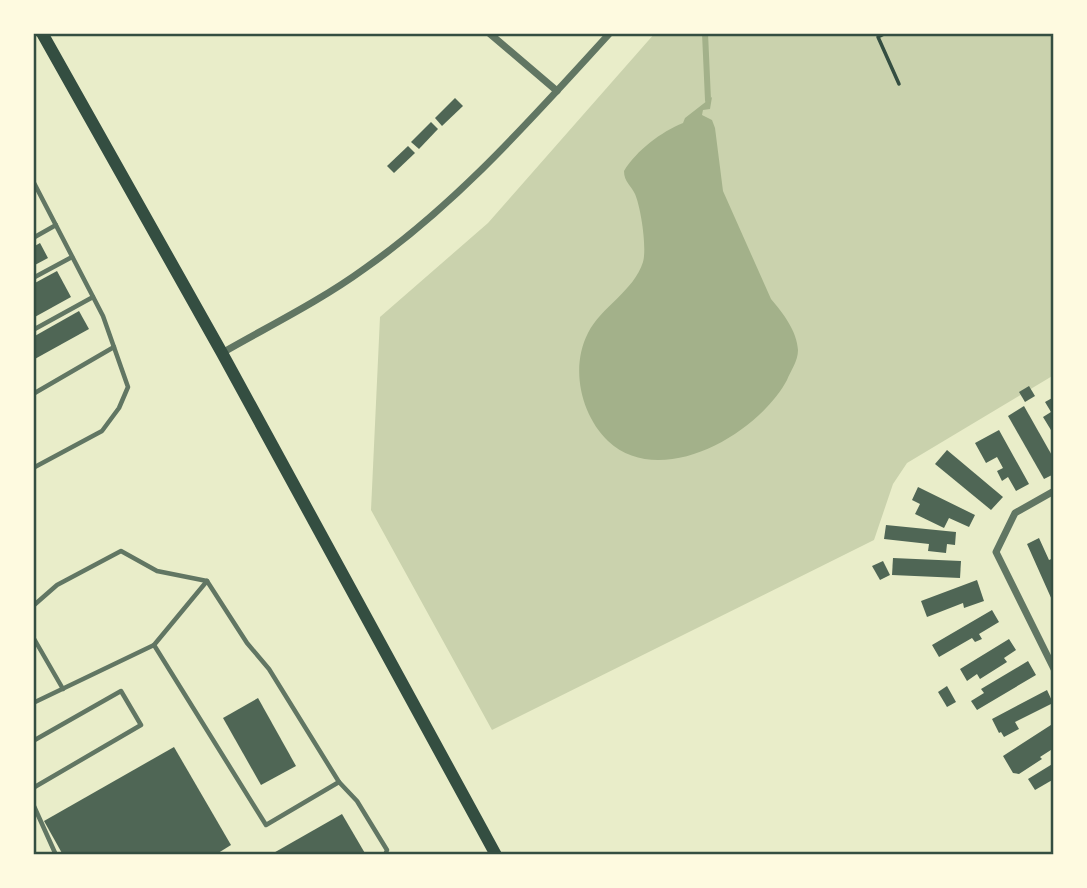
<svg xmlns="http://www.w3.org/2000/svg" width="1087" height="888" font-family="'DejaVu Sans',sans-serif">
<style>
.green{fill:#cad2ad}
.water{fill:#a3b18a}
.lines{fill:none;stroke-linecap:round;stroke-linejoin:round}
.stream{stroke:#a3b18a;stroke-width:6}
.building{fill:#4f6655}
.path{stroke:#344e41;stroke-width:3.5}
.service{stroke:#617663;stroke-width:4.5}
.minor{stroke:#617663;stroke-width:7}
.secondary{stroke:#344e41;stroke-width:12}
.neatline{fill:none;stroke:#344e41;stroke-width:2.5}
</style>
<rect width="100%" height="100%" fill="#e9edc9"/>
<path class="green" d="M655,33H1054V375L907,463L893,484L874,540L492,730L371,510L380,317L488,223Z"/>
<path class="water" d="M712,97L710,109L703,110L702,115L712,120L715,128L723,191L771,299C783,313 797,331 798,350C798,361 791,370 787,380C759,433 661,491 608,441C581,415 570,368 588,333C601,307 634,291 643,262C647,248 641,208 635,194C631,185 624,182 624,171C637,150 661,132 683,123L685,118Z"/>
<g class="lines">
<path class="stream" d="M705,33L708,100"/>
</g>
<g class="building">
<path d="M455,98L463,106L442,126L435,118Z"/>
<path d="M431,122L438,129L419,149L411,142Z"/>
<path d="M408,146L415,153L394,173L387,166Z"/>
<path d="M40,243L48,258L33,266V247Z"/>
<path d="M57,271L71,297L33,318V284Z"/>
<path d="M79,311L89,329L33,360V337Z"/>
<path d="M1029,386L1035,396L1025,402L1019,392Z"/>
<path d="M1054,397V435L1043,417L1051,412L1045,402Z"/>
<path d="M1024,406L1054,459V474L1044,479L1008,416Z"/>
<path d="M999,430L1029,484L1016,491L1008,477L1002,481L997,471L1003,468L997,457L986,463L975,443Z"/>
<path d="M947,450L1003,497L991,510L935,464Z"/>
<path d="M918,487L975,515L969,527L949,518L944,528L915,514L920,504L912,500Z"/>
<path d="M886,525L956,532L955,545L947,544L946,553L928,551L929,544L884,539Z"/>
<path d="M1039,538L1049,560L1054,558V599L1052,600L1027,544Z"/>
<path d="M893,558L961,561L960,578L892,575Z"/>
<path d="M883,561L890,575L880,580L872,566Z"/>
<path d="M977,580L984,601L964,608L963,603L927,617L921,601Z"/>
<path d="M992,610L999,622L979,634L982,639L975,642L972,638L939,657L932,645Z"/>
<path d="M1009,639L1016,650L1004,658L1007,662L980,679L977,674L967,681L960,669Z"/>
<path d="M1028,661L1036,675L977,710L971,701L984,693L981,689Z"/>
<path d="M947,686L956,702L947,707L938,692Z"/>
<path d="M1047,690L1053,703L1015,722L1019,729L1004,737L1001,732L999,733L992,719Z"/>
<path d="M258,698L296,766L261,785L223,718Z"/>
<path d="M1054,723V748L1040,757L1042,759L1019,774L1013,773L1003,756Z"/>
<path d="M174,747L231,845L215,855H63L44,821Z"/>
<path d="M1054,763V779L1035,790L1028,779Z"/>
<path d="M342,814L366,855H270Z"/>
</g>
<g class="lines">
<path class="path" d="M886,33L878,37L899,84"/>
<g class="service">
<path d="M33,181L103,316L128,387L119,408L102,431L33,468"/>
<path d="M33,238L56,225"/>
<path d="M33,278L72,257"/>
<path d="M33,330L93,297"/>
<path d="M33,394L114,347"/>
<path d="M207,581L154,645L266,825L339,782"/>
<path d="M33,606L57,585L121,551L157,571L207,581L247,643L269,669L339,782L357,801L387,850L385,855"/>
<path d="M33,637L63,689"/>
<path d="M33,703L154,645"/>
<path d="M33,741L121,691L141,725L33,788"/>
<path d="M33,804L56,855"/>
</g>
<g class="minor">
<path d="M489,33L557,91"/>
<path d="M222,353C269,326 320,301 364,269C458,203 533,117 610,33"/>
<path d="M1054,491L1015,513L996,552L1054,669"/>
</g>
<path class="secondary" d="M42,33L222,353L496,855"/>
</g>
<rect width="1087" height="888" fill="none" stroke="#fefae0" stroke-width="70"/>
<rect x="35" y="35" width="1017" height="818" class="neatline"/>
</svg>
